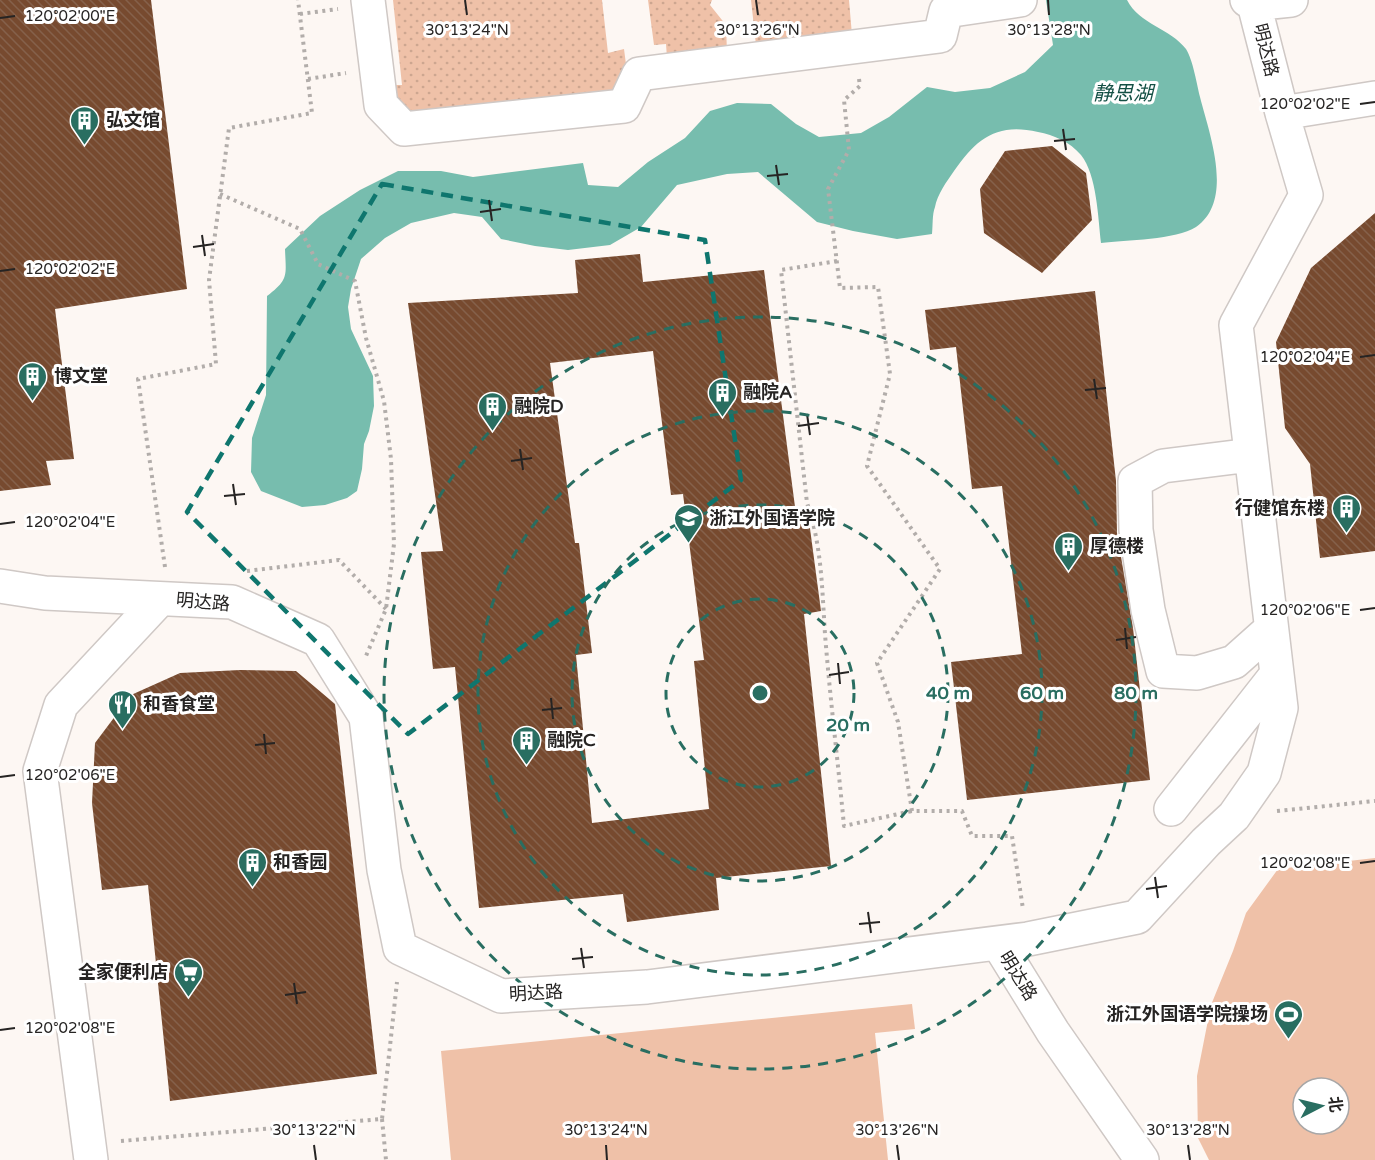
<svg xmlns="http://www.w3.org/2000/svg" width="1375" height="1160" viewBox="0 0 1375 1160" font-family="'Varela Round','Noto Sans SC',sans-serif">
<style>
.grass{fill:url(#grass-dots)}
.garden{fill:#efc1a8;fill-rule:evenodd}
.water{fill:#77bdae}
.building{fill:url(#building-back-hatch);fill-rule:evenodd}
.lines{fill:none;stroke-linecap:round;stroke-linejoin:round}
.minor-casing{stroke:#cfc8c5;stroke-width:36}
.path{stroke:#b2adaa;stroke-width:4;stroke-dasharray:3 4.5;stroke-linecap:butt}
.minor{stroke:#fff;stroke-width:33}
.marked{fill:none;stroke:#0f766e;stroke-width:4.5;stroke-dasharray:12 8;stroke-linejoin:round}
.ticks{fill:none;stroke:#262423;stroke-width:2}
.ring{fill:none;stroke:#296e61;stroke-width:3;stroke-dasharray:10 8}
.labels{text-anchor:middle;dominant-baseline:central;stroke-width:6;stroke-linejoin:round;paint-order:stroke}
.street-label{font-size:18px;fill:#262423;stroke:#fff}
.poi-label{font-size:18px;font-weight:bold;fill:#262423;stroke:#fff;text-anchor:start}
.water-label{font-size:20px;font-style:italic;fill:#145045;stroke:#fff}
.ticks-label{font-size:15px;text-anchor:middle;fill:#262423;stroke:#fff;stroke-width:6;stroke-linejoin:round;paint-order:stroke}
.centre{fill:#296e61;stroke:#fff;stroke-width:3}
.ring-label{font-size:18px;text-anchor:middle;font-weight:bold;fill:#296e61;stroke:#fff;stroke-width:6;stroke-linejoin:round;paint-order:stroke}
</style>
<defs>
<pattern id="grass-dots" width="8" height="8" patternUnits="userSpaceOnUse" patternTransform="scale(1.5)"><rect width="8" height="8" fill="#efc1a8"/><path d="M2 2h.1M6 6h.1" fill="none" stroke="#cda690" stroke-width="1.8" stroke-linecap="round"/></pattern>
<pattern id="building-back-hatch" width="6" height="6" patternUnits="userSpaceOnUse" patternTransform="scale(1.5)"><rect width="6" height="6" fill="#774a2f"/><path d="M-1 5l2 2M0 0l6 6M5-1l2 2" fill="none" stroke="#85614b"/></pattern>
</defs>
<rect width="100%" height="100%" fill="#fdf7f3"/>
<path class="grass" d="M393 0H602L608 53 624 49 627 72 619 93 401 113 390 85H402Z
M648 0H712L710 5 726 25 727 53 667 58 666 44 654 45Z
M751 0H849L852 35 756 45Z"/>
<path class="garden" d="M1375 858V1160H1209L1198 1138 1197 1076 1211 1005 1233 951 1246 913 1278 869ZM1303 1088H1339V1124H1303Z
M912 1004 915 1029 875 1033 888 1160H451L441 1051Z"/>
<path class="water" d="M1046 0H1127C1139 24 1171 29 1186 49 1193 60 1197 85 1200 97 1209 133 1235 200 1196 227 1176 240 1126 240 1101 243 1098 218 1097 175 1081 155 1070 142 1054 135 1038 132 997 122 976 139 954 171 947 181 937 195 935 207 932 215 933 225 932 234L897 239 853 231 817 222 758 172 727 174 677 185 641 227 610 245 568 250 535 246 501 239 482 217 454 213 411 223 385 238 361 259 351 289 348 307 351 329 373 376 374 406 369 431 364 444 362 469 357 491 347 498 325 505 302 507 261 491 251 472 252 438 266 395 267 296C289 279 286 276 285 249L320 216 360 190 398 171H441L473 177 583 163 588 185 618 187 648 162 685 138 710 111 737 103 771 104 796 124 819 137 861 133 889 117 927 87 955 92 990 88 1025 72 1053 45Z"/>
<path class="building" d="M0 0H151L187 289 55 309 74 459 46 461 51 485 0 491Z
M1052 146 1086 173 1092 220 1042 273 984 233 980 189 1005 151Z
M1375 213V551L1320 558 1310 464 1285 428 1276 342 1311 268Z
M640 254 643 282 764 270 797 522 809 521 821 611 804 614 831 866 716 878 719 910 627 922 623 894 479 908 455 667 433 669 421 552 443 551 408 303 578 293 575 260ZM653 351 671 495 683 494 704 660 694 661 709 809 592 823 576 655 592 653 579 543H575L550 363Z
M1095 291 1116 481 1117 533 1133 628 1150 780 967 800 951 662 1022 654 1002 486 972 489 956 347 930 350 925 310Z
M240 670 296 671 335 704 377 1074 170 1101 148 885 102 890 92 803 95 743 131 695 180 673Z"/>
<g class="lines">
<defs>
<path id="minor" d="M368 0 381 105 404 129 624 106 639 74 940 36 946 11 1020 0
M1247 0 1254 4 1291 0
M1282 113 1375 98
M1251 455 1163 466 1135 481 1136 530 1148 610 1163 671 1197 673 1234 662 1271 629
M0 586 45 593 232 602 318 640 366 717 384 870 400 948 501 996 647 987 1028 939 1137 917 1206 842 1234 816 1264 773 1281 708 1236 325 1306 195 1282 113 1253 0
M1171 809 1277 674
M998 943 1053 1032 1142 1160
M91 1160 40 771 61 705 160 599"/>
</defs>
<use href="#minor" class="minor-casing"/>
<path class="path" d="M300 14 338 9
M308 79 346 73
M859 79 860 86 844 100 849 150 828 189 840 288 878 287 890 374 867 466 940 569 877 663 898 722 912 811H962L972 836H1012L1023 909
M220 194 300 229 318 264 355 281 366 338 384 401 391 459 394 544 386 609 366 656
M837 261 781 270 807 503C822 546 822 590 825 634 830 698 838 762 844 826L912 811
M165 567 138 379 216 364 209 280 229 128 312 113 298 0
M247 571 339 560 386 609
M1277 811 1375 801
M382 1119 386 1160
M121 1141 382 1119 397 982"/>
<use href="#minor" class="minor"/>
</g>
<path class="marked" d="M382 184 705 240 741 480 408 734 187 512Z"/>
<path class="ticks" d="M465 0 467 15M756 0 758 15M1048 0 1049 15M0 18 15 16M1360 104 1375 102M1063 129 1066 150M1054 141 1075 139M776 165 779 185M767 176 788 174M489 200 492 221M480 212 501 209M202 235 205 256M193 247 214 244M0 271 15 269M1360 357 1375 355M1094 379 1097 399M1085 390 1106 388M807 414 810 435M798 426 819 423M520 449 523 470M511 461 532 458M233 484 236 505M224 496 245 494M0 524 15 522M1360 610 1375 608M1125 628 1127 649M1116 640 1136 637M838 663 840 684M829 675 849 672M551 698 553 719M542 710 562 708M264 734 266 754M255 745 275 743M0 777 15 775M1360 863 1375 861M1155 877 1158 898M1146 889 1167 886M868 912 871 933M859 924 880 922M581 948 584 968M572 959 593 957M294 983 297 1004M285 995 306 992M0 1030 15 1028M314 1145 316 1160M606 1145 607 1160M897 1145 899 1160M1188 1145 1190 1160"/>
<g class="ring">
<circle cx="760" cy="693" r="94"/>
<circle cx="760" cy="693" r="188"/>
<circle cx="760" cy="693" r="282"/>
<circle cx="760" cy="693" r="376"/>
</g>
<defs>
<symbol id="building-pin" viewBox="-11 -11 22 30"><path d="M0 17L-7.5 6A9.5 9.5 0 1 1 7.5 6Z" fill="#296e61" stroke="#fff"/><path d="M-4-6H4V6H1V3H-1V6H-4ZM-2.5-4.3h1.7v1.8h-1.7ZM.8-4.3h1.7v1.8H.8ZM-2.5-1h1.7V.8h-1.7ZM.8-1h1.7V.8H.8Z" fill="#fff"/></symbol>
<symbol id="school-pin" viewBox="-11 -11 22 30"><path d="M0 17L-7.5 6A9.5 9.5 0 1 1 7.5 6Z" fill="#296e61" stroke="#fff"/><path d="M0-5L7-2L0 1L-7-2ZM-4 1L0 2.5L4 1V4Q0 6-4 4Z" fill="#fff"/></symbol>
<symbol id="restaurant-pin" viewBox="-11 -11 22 30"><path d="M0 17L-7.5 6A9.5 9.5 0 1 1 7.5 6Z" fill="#296e61" stroke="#fff"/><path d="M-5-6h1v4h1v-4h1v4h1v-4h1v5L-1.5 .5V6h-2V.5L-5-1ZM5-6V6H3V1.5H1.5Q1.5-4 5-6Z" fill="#fff"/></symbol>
<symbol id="supermarket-pin" viewBox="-11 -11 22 30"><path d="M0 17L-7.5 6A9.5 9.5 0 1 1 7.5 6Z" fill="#296e61" stroke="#fff"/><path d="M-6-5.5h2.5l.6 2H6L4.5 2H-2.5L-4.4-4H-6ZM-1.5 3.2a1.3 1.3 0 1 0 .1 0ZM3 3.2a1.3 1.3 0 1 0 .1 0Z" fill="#fff"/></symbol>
<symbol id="stadium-pin" viewBox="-11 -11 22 30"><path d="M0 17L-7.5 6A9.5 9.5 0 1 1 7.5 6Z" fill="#296e61" stroke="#fff"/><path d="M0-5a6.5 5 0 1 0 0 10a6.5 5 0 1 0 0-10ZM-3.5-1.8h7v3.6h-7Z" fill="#fff"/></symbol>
</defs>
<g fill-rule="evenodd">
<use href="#building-pin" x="68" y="104" width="33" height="45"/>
<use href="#building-pin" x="16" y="360" width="33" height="45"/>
<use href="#building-pin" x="706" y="376" width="33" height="45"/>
<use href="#building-pin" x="476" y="390" width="33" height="45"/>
<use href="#building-pin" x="1330" y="492" width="33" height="45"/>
<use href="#school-pin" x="672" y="502" width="33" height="45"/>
<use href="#building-pin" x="1052" y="530" width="33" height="45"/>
<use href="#restaurant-pin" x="106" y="688" width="33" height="45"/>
<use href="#building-pin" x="510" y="724" width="33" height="45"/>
<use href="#building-pin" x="236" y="846" width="33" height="45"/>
<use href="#supermarket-pin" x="172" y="956" width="33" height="45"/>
<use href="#stadium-pin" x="1272" y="998" width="33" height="45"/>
</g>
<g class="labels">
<g class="street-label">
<text transform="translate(1266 50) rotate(76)">明达路</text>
<text transform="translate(203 602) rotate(5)">明达路</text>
<text transform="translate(1018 976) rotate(58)">明达路</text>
<text transform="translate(536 993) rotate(-3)">明达路</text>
</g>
<g class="poi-label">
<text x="106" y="120">弘文馆</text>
<text x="54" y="376">博文堂</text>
<text x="743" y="392">融院A</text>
<text x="514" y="406">融院D</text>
<text x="1325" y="508" text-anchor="end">行健馆东楼</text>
<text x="709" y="518">浙江外国语学院</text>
<text x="1090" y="546">厚德楼</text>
<text x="143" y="704">和香食堂</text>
<text x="547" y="740">融院C</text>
<text x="273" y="862">和香园</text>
<text x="168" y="972" text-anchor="end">全家便利店</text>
<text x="1268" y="1014" text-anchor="end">浙江外国语学院操场</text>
</g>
<g class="water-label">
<text x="1123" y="94">静思湖</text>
</g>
</g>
<g class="ticks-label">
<text x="70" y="21">120°02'00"E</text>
<text x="467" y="35">30°13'24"N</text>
<text x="758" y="35">30°13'26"N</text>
<text x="1049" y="35">30°13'28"N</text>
<text x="1305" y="109">120°02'02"E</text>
<text x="70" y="274">120°02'02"E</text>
<text x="1305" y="362">120°02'04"E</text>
<text x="70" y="527">120°02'04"E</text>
<text x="1305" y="615">120°02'06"E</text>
<text x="70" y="780">120°02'06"E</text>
<text x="1305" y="868">120°02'08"E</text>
<text x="70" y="1033">120°02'08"E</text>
<text x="314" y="1135">30°13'22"N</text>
<text x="606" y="1135">30°13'24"N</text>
<text x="897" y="1135">30°13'26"N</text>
<text x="1188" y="1135">30°13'28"N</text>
</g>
<circle cx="760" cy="693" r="9" class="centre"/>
<g class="ring-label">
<text x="948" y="699">40 m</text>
<text x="1042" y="699">60 m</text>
<text x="1136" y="699">80 m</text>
<text x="848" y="731">20 m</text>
</g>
<g transform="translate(1321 1106) rotate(83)"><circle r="28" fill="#ffffff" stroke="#a8a7a7" stroke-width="1.5"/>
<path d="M0-4.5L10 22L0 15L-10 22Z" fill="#296e61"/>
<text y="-9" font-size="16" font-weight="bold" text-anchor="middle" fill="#262423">北</text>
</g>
</svg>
